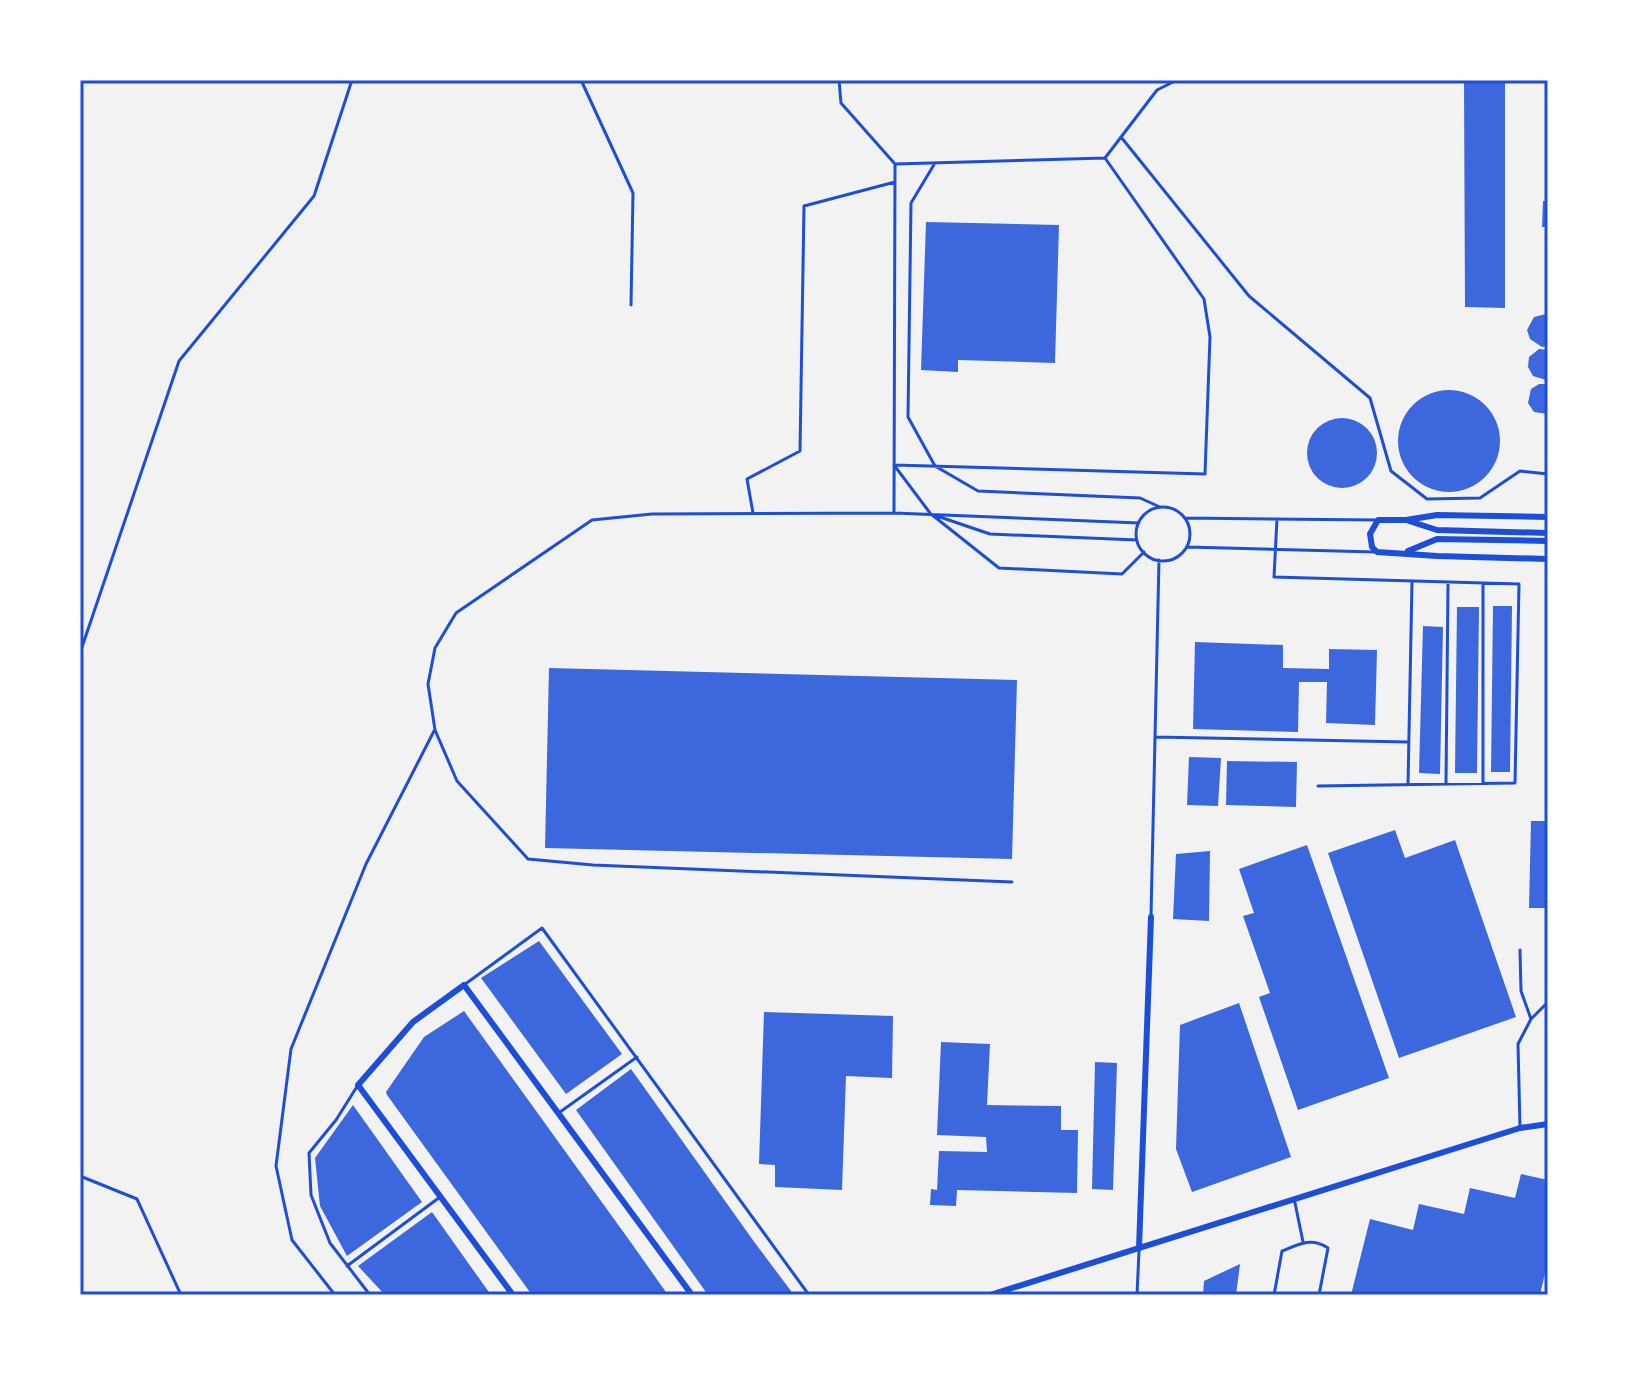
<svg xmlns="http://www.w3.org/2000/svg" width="1628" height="1375" viewBox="0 0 1628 1375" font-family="Mulish,sans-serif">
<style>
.building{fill:#3d67dc}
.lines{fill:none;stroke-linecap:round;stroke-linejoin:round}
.path{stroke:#1d4ed8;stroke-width:3}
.service{stroke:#1d4ed8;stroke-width:3}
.minor{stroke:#1d4ed8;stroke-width:6}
.neatline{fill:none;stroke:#1d4ed8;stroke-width:3}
</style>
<rect width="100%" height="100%" fill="#f2f2f2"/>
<path class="building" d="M1464 80H1505V308L1465 307Z
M1543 201H1548V227H1542Z
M926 222 1059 225 1055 363 958 360V372L921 370Z
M1546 314 1548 315V346L1542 347 1530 339 1527 330 1534 317Z
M1539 349 1548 350V379L1546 380 1533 376 1528 367 1529 357Z
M1539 384H1548V414L1534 412 1528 403 1531 389Z
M1398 441a51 51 0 1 1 102 0a51 51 0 1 1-102 0Z
M1307 453a35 35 0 1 1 70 0a35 35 0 1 1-70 0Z
M1493 606H1512L1510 772H1491Z
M1457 607H1479L1477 773H1455Z
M1423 626 1443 627 1440 774 1419 773Z
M1195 642 1283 645V668L1329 669V649L1377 650 1375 725 1326 723 1327 682H1299L1298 732 1193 729Z
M549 668 1017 680 1012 859 545 848Z
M1189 757 1221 758 1218 806 1187 805Z
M1227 761 1297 762 1296 807 1226 805Z
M1531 821H1548V908H1529Z
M1395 830 1405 858 1455 840 1516 1017 1399 1058 1328 853Z
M1307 845 1389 1078 1298 1110 1259 997 1270 993 1243 916 1254 913 1239 869Z
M1210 851 1209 921 1173 919 1176 854Z
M539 941 622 1054 566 1094 481 978Z
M1239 1003 1291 1157 1192 1192 1176 1149 1180 1025Z
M464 1011 632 1244 668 1295H532L387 1095 386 1092 424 1037Z
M764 1012 893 1016 892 1078 846 1076 842 1190 775 1187V1165L759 1164Z
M941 1042 990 1044 987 1105 1061 1106V1130H1078L1077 1193 957 1190 956 1206 930 1205 931 1189 937 1190 939 1151 987 1152 986 1137 937 1135Z
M1095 1062 1117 1063 1113 1190 1092 1189Z
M631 1069 755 1243 794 1295H708L576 1110Z
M353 1105 422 1202 347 1256 320 1206 315 1158Z
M1521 1174 1548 1180V1260L1540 1295H1351L1370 1219 1413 1230 1419 1204 1464 1214 1470 1188 1515 1198Z
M432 1212 481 1281 491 1295H385L358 1266Z
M1240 1264 1236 1295H1203L1204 1281Z"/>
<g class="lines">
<path class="path" d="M80 653 179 361 314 196 352 80
M80 1176 137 1199 181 1295"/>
<path class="service" d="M581 80 633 193 631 305
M839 80 841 103 895 164 894 513
M1121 137 1249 296 1370 398 1391 471 1427 499 1480 498 1520 471 1548 474
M935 163 911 203 908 417 935 466 978 491 1140 498 1160 507
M895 164 1105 158 1157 90 1177 80
M894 465 1205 474 1210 337 1204 299 1105 158
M894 465 930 513
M1136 534a27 27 0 1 1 54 0a27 27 0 1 1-54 0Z
M753 513 747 479 800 451 804 206 895 182
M931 514 999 568 1122 574 1144 552
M937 516 990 534 1137 540
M1185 518 1378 520
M1277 519 1274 577 1519 584 1515 783 1318 786
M1187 547 1375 552
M1155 737 1408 742
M1483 783V583
M1446 784 1448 584
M1408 785 1412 582
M1012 882 593 865 528 859 457 781 435 730 428 684 435 648 456 613 592 520 652 514 894 513 1139 523
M1151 916 1159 560
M1520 950 1521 991 1531 1019
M464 985 542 928 809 1295
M358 1085 336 1120 309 1153 311 1195 330 1243 370 1295
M560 1112 637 1057
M1520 1128 1518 1044 1531 1019 1548 1002
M1294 1198 1303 1242
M347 1266 440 1197
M335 1295 292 1240 276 1166 291 1049 366 864 434 731
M1137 1295 1139 1251
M1274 1295 1282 1251C1299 1244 1311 1237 1328 1248L1319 1295"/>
<path class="minor" d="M1548 517 1437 515 1406 520H1378L1370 534 1372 547 1377 552 1437 556 1548 559
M1409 521 1437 530 1548 533
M1408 551 1437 539 1548 541
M1139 1248 1151 917
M513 1295 358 1085 413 1022 464 985 692 1295
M990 1295 1520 1128 1548 1124"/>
</g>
<rect width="1628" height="1375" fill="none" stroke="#ffffff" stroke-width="164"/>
<rect x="82" y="82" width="1464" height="1211" class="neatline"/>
</svg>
